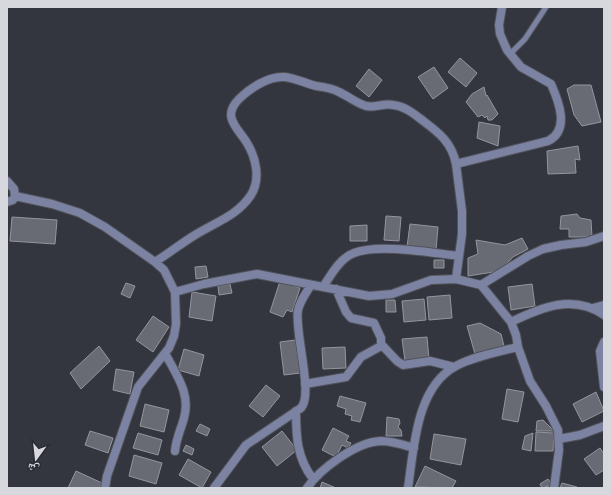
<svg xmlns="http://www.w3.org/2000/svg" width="611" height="495" viewBox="0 0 611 495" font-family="'PT Sans Narrow','Noto Naskh Arabic',sans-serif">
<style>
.building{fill:#686a74;stroke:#93959f}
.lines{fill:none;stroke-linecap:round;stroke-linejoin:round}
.lane-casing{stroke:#51535b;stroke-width:7}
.street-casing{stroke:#51535b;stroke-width:10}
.lane{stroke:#7c83a2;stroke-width:5}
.street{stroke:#7c83a2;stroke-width:8}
</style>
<rect width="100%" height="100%" fill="#34363f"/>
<path class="building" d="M460 58 477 73 466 87 448 72Z
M434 67 448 88 433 99 418 77Z
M369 69 382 80 369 97 356 86Z
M574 85H591L601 122 582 126 574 115 567 89Z
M484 87 486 96 487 95 498 114 492 120H488L487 116 485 118 482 115 478 117 466 102 472 94Z
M479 122 500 126 498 146 477 138Z
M578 146 580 160 575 159 576 173 548 174 547 151Z
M577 214 580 218 591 220 592 237H569V229H560L561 216Z
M386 216 401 217 399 241 384 240Z
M12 217 57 220 55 244 10 241Z
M410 224 438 227 436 250 407 247Z
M367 225V241H350V226Z
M522 238 528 249 513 257 500 271 468 276V258L478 254 476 240 505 245Z
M434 260H444V268H434Z
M206 266 208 277 196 279 195 267Z
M280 281 300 288 292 312 287 310 283 317 270 312Z
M126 283 135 286 130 298 121 294Z
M230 284 232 293 219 295 218 286Z
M532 284 535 306 511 310 508 287Z
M192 292 216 296 212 321 189 317Z
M450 295 452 318 429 320 427 297Z
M424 299 426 320 404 322 402 301Z
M386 300H395L396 312H386Z
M153 316 169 327 153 352 136 340Z
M480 323 501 334 504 346 475 354 467 326Z
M427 337 429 359 405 361 402 339Z
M295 340 300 373 284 375 280 342Z
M99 346 110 361 81 389 70 373Z
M345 347 346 368 323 369 322 348Z
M184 349 204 355 199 376 178 370Z
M116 369 134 372 130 394 113 390Z
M266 385 280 396 263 417 249 406Z
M507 389 524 392 518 422 502 419Z
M596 392 604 411 582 422 573 404Z
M340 396 366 403 360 422 351 420 352 416 345 414 346 409 337 406Z
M145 404 169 410 164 432 140 426Z
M387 417 399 419 400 423 398 427 401 430 402 436H386Z
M543 420 554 431H536L537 421Z
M200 424 210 429 207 436 196 431Z
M333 428 349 436 346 441 351 443 348 448 342 445 336 457 322 450Z
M90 431 113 438 108 453 85 445Z
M282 431 297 450 277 466 262 447Z
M536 432 554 433 553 451H535Z
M138 433 162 440 158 455 133 448Z
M533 433 531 451 522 449 525 436Z
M434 434 466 439 461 465 430 459Z
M186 445 194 449 192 455 183 451Z
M600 448 604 454V470L596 475 584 459Z
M134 455 162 463 156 484 129 476Z
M188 459 211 472 202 488 179 475Z
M425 466 456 481 452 488 415 487Z
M76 471 102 483 99 488H68Z
M548 479 552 485 542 488 540 484Z
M322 482 336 488H320Z
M562 483 577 487 576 488H560Z"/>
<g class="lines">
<defs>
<path id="lane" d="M510 54 525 39 546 7"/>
<path id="street" d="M7 181 14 189 15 196
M15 196 52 204 80 213 105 227 155 262 164 270 175 292 176 324 174 336 169 348 138 387 107 476 105 488
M7 202 13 200 15 196
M155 262C169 253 182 243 195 235 216 222 237 216 251 195 261 179 256 158 247 143 238 128 221 117 239 99 249 89 268 76 284 77 295 78 305 83 316 86 324 87 332 88 339 92 348 96 356 103 366 106 375 108 384 103 393 105 404 106 413 113 422 120 438 132 452 142 456 164
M456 279 462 234V211L456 164 548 141C570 130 559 102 551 84L521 67 507 50 500 34 499 25 502 7
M481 285 528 256 543 249 561 245 586 242 604 236
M323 287C331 275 340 258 354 253 379 243 432 253 459 256
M175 292 204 284 257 274 369 296 392 294 431 280 456 279 481 285 511 322 516 335 518 347 530 381 546 406 558 430 559 450 554 488
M593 308 604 305
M511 322C542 307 573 294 604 315
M381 344 397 361 403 365 430 361 454 367
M165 353C176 375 191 393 184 418 181 429 176 439 175 451
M305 384 346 377 361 357 381 346V338L374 323 351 318 346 312 336 289
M604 387 600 351 604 342
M296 411C296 437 297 458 313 479
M559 439 580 435 604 426
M214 488 246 445 301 408C314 394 294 332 298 310 300 301 306 293 311 285
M307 488C320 469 356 442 381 441 392 441 404 445 414 448
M408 488C414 448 416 387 456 366 475 356 498 352 518 347"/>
</defs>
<use href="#lane" class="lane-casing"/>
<use href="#street" class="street-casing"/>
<use href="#lane" class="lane"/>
<use href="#street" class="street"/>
</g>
<rect width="611" height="495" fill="none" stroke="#d6d8dd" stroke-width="16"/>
<g transform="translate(36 459) rotate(195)" stroke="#2a2c34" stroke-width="3" paint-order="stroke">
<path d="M0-3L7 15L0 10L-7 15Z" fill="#d6d8dd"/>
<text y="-6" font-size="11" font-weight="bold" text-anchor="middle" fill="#d6d8dd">ش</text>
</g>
</svg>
